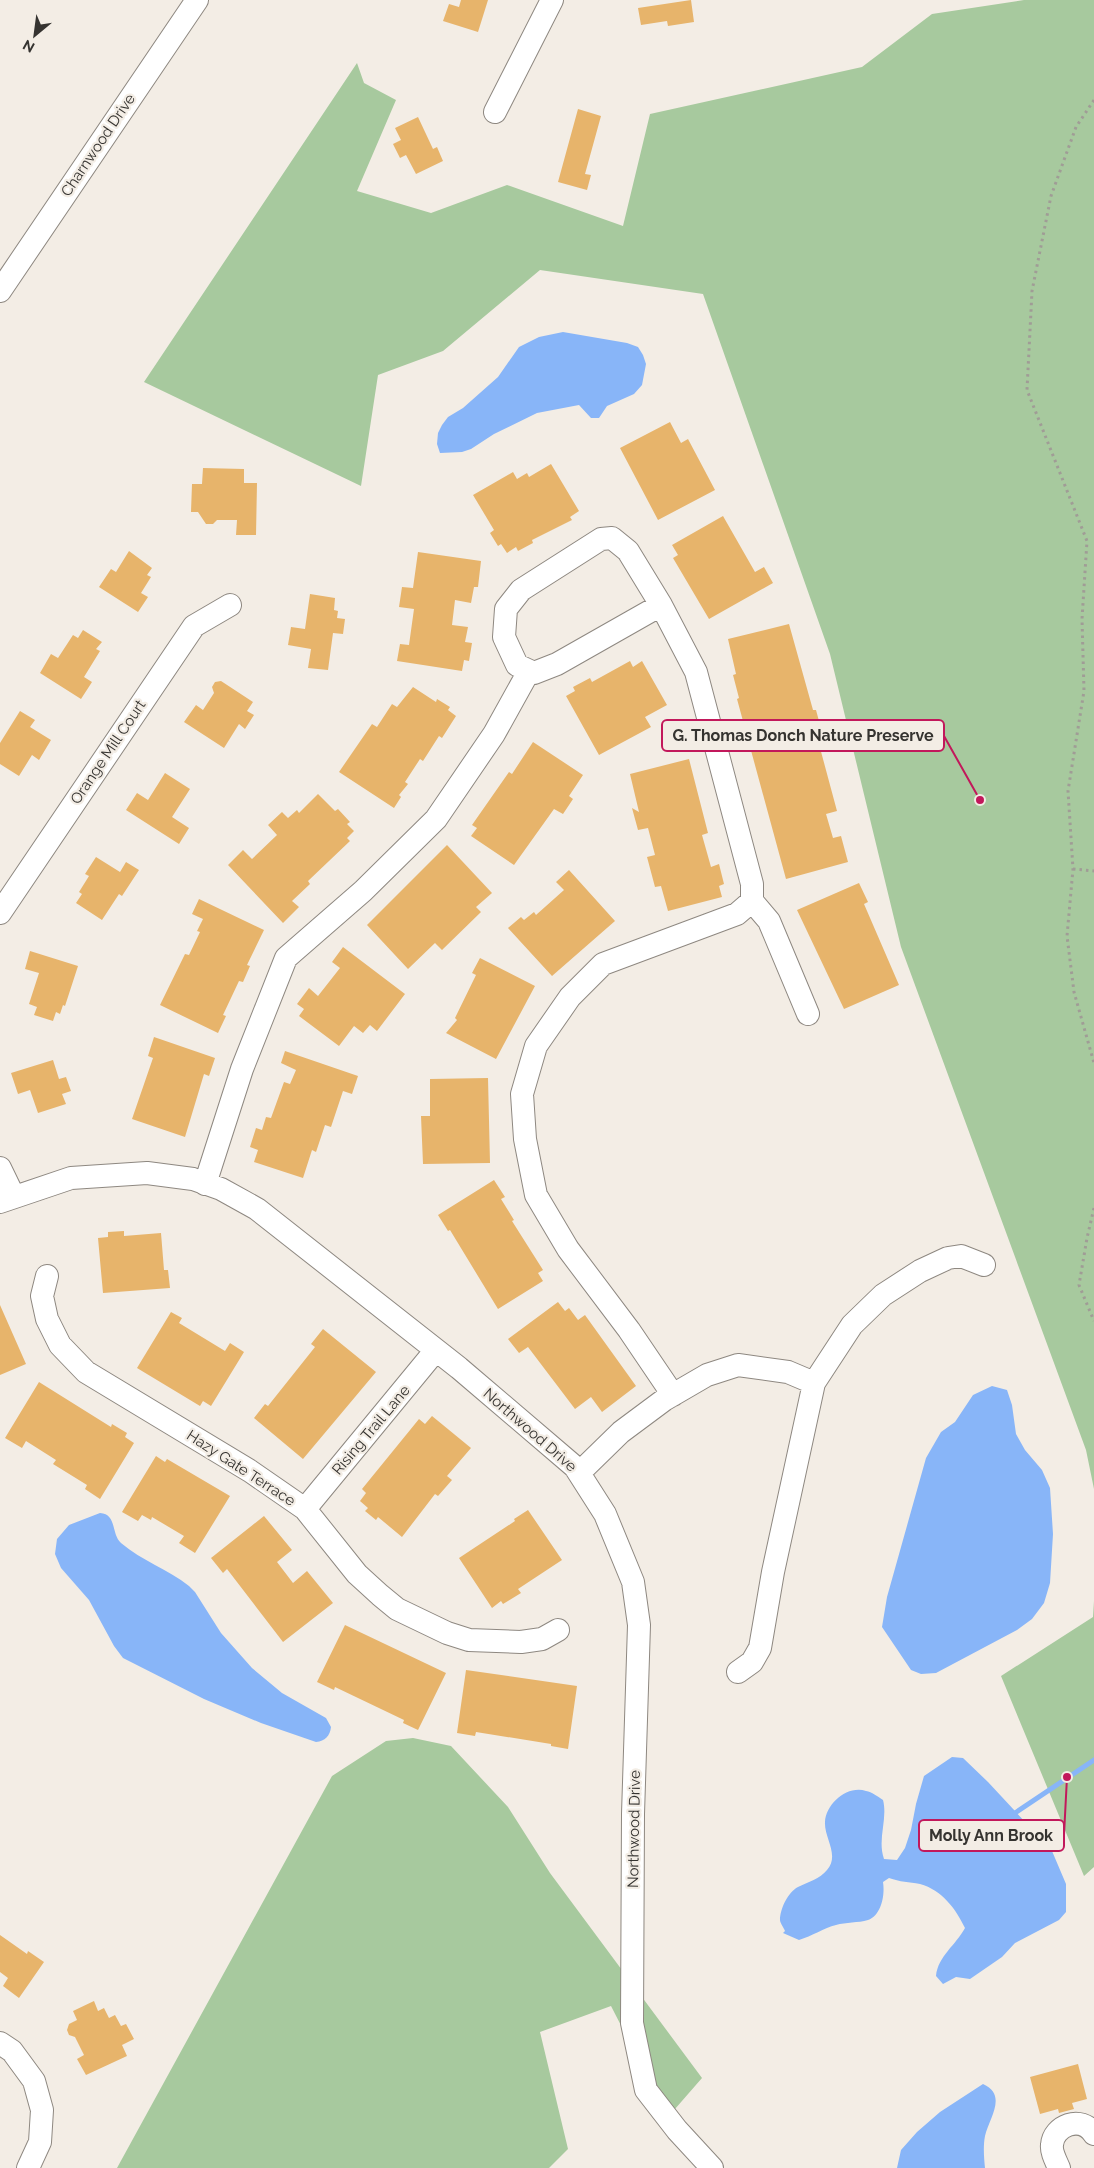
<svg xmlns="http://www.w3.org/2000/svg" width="1094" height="2168" viewBox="0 0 1094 2168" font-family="Raleway,sans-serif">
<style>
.green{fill:#a7c99e}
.water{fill:#88b5f8}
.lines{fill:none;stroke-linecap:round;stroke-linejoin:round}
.stream{stroke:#88b5f8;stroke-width:5}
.building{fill:#e7b46b}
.minor-casing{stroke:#8e8881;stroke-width:24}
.path{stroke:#a09c96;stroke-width:3;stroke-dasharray:2.5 4;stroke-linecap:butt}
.minor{stroke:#fff;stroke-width:22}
.labels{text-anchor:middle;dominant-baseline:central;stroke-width:4.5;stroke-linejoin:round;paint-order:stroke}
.street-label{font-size:15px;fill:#353330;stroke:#f3ede5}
.leader{fill:none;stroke:#c2185b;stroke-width:2}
.callout-dot{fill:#c2185b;stroke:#f3ede5;stroke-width:2}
.callout{fill:#f3ede5;stroke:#c2185b;stroke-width:2}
.callout-label{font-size:16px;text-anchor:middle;font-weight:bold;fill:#353330}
</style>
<rect width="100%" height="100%" fill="#f3ede5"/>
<path class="green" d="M1024 0H1094V1489L1086 1450 901 947 830 654 703 294 540 270 443 351 378 375 361 486 144 382 357 63 364 83 396 100 357 191 431 213 507 185 623 226 650 114 862 67 932 14Z
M1094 1601V1867L1084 1876 1001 1676 1093 1617Z
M413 1738 451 1746 508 1807 550 1873 702 2078 668 2117 611 2006 540 2032 568 2149 549 2168H117L332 1776 386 1741Z"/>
<path class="water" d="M563 332 627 343 638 347 643 355 646 364 642 385 634 394 607 406 599 418H591L579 405 537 413 494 434 471 449 462 452 440 453 437 444 438 433 442 425 448 417 463 408 498 377 519 347 539 337Z
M992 1386 1007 1390 1012 1405 1016 1434 1025 1450 1042 1470 1050 1488 1053 1534 1050 1583 1044 1603 1032 1619 1017 1630 936 1673 921 1674 911 1670 882 1627 887 1597 926 1458 941 1432 955 1422 973 1395Z
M100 1513C117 1514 111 1534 121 1543 142 1561 168 1569 189 1586L195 1592 221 1633 252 1668 282 1693 326 1718 331 1727C330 1736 325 1741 316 1742L261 1723 204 1699 123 1658 114 1646 89 1600 61 1568 55 1554 57 1539 69 1525Z
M952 1757 963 1758 988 1782 1052 1851 1066 1884V1912L1059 1920 1015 1943 1002 1957 970 1979 956 1977 943 1984 936 1976C938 1956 956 1945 965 1928 956 1909 942 1890 920 1884 909 1882 900 1882 889 1878L883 1882C885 1894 882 1915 868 1920 858 1923 846 1922 836 1925 824 1928 812 1936 799 1940L783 1933 785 1931C784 1928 780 1923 780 1920 780 1909 788 1892 798 1887 808 1882 820 1879 827 1870 840 1855 824 1838 825 1822 826 1804 847 1785 866 1791 872 1792 877 1796 883 1800 888 1819 877 1839 884 1859L897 1860 905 1848 911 1830 916 1804 924 1776Z
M983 2084C1008 2095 989 2118 985 2136 983 2146 984 2158 985 2168H897L901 2150 917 2132 940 2112Z"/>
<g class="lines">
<path class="stream" d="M1015 1813 1094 1760"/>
</g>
<path class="building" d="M461 0H488L478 32 443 21 449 4 459 7Z
M691 0 694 22 668 26 667 21 641 25 638 8Z
M578 109 601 116 585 174 591 175 587 190 558 182Z
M418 117 433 149 437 147 443 161 416 174 406 155 400 158 393 144 401 140 395 128Z
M670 422 681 443 688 439 715 490 658 520 620 448Z
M551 464 579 511 570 517 572 520 532 540 533 543 518 551 516 547 507 553 501 544 498 546 490 533 494 530 473 495 513 472 517 479 527 473 529 477Z
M203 468 244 469V483H257L256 535H236L237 520H217L213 524H206L198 512H191L192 484H202Z
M723 516 755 572 764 567 773 583 709 619 673 558 678 555 672 545Z
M129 551 152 568 147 575 151 577 141 593 148 597 138 612 99 587 111 569 116 572Z
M418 552 481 561 478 587H474L471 603 455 600 452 625 468 627 465 642 472 643 469 661 464 660 462 671 397 661 400 644 409 645 414 609 399 607 402 587 413 588Z
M310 594 335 598 334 610 338 611 337 618 345 619 343 634 333 633 328 670 308 668 311 649 288 645 291 627 305 629Z
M789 624 813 710H816L822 732 816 733 837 811 826 814 833 838 841 836 848 862 786 879 737 699 739 698 733 675 736 674 728 639Z
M83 630 102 642 96 649 100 651 84 677 92 682 81 699 40 673 51 654 58 658 73 635 78 638Z
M630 661 633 667 642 661 667 705 645 717 651 727 599 755 566 696 575 691 573 687 590 678 592 682Z
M221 681 253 702 247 711 254 715 245 729 239 724 224 748 184 722 196 705 203 710 214 693 212 687 215 682Z
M413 687 436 702 437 699 450 707 448 710 456 716 442 738 439 736 423 761 420 759 405 782 408 784 399 795 401 797 394 808 339 772 372 724 377 727 392 704 397 707Z
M20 711 35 720 30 727 51 740 39 760 32 755 19 776 0 764V743Z
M533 742 583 775 569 796 573 799 563 814 554 809 514 865 471 836 477 828 472 825 509 772 512 774Z
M689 759 708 833 702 835 711 867 719 864 724 884 719 886 722 897 668 911 661 886 655 887 647 857 655 855 648 828 638 830 632 808 639 812 630 774Z
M165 773 190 789 172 817 189 828 179 844 126 810 137 793 148 800Z
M318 794 335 811 338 809 350 822 347 824 354 831 347 838 350 841 308 881 310 884 292 901 299 907 283 923 228 865 243 850 252 859 277 835 268 825 282 812 288 818 297 810 299 813Z
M447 845 492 893 476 907 481 912 442 950 435 943 408 969 367 925Z
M96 857 120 872 126 862 139 870 122 896 119 894 102 920 76 903 82 894 79 892 89 876 85 874Z
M569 870 615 921 552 976 508 928 521 917 524 920 534 912 536 915 564 890 556 882Z
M859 883 868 902 864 904 899 985 844 1009 797 910Z
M199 899 264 930 247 965 250 966 243 982 239 981 223 1015 226 1016 218 1033 160 1005 185 954 189 955 200 932 197 931 203 919 192 914Z
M343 947 405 994 377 1031 370 1025 363 1033 354 1026 339 1046 299 1016 304 1009 297 1004 309 988 318 996 340 968 332 962Z
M30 951 78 966 65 1006 63 1005 60 1014 56 1012 53 1021 34 1015 37 1007 29 1004 39 973 25 969Z
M480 958 535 986 496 1059 446 1033 457 1020 455 1018 476 975 472 973Z
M154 1037 215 1058 209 1076 204 1074 185 1137 132 1119 153 1058 148 1056Z
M285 1051 358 1076 352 1094 343 1091 331 1127 325 1125 316 1152 312 1150 303 1178 254 1162 258 1150 250 1147 256 1128 262 1130 266 1117 271 1118 284 1082 290 1084 296 1070 281 1063Z
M53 1060 59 1079 66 1077 71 1091 62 1094 66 1104 38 1113 30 1090 18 1094 11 1073Z
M488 1078 490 1163 423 1164 421 1116H430V1079Z
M494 1180 505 1197 501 1199 514 1220 512 1221 543 1270 538 1273 543 1281 498 1309 450 1230 448 1231 438 1215Z
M124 1231V1236L161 1233 164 1270H168L170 1288 103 1293 98 1238 108 1237V1232Z
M558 1302 565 1311 569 1308 578 1320 585 1315 636 1386 602 1412 591 1397 575 1409 528 1347 519 1353 508 1339Z
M0 1305 26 1364 0 1375Z
M171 1312 182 1318 179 1323 225 1351 230 1343 244 1352 211 1406 203 1401 200 1406 137 1368Z
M323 1329 376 1372 303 1459 254 1418 265 1404 268 1406 315 1347 311 1344Z
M39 1382 111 1427 112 1424 127 1433 125 1437 134 1443 100 1499 85 1489 87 1485 53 1464 56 1460 26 1441 22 1448 5 1438Z
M432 1416 471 1448 447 1476 452 1480 438 1496 435 1494 402 1537 378 1517 376 1520 365 1511 368 1508 360 1501 366 1493 362 1489 419 1419 425 1424Z
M156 1456 165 1462 167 1459 230 1496 195 1553 179 1543 184 1536 152 1517 151 1520 142 1515 138 1521 122 1512Z
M528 1510 562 1560 518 1589 521 1593 503 1604 501 1601 492 1608 459 1558 515 1521 514 1519Z
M264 1516 292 1550 277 1562 293 1583 307 1571 333 1603 283 1642 227 1569 223 1573 211 1558Z
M345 1625 446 1673 418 1730 403 1723 404 1720 335 1687 334 1690 317 1682Z
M466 1670 577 1686 568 1749 551 1746V1744L476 1732 475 1736 457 1733Z
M0 1935 27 1954 28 1951 44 1962 19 1998 3 1986 8 1978 0 1972Z
M94 2001 98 2011 104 2008 109 2018 115 2015 121 2026 126 2024 134 2039 122 2045 127 2056 86 2075 77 2059 84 2055 75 2037 69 2035 67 2030 69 2024 77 2020 73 2011Z
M1078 2064 1087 2099 1072 2103 1074 2109 1059 2113 1058 2109 1040 2114 1030 2077Z"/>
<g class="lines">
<defs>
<path id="minor" d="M495 112 552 0
M0 291 197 0
M661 605 557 664 534 673 517 665 504 637 506 609 521 590 601 539 612 538 628 551 661 605 696 672 752 884V901L737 914 603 964 570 997 536 1046 522 1094 525 1139 536 1195 568 1249 629 1330 673 1395
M752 901 769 921 808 1014
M0 913 194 626 230 605
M0 1168 14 1197
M205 1184 242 1069 286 958 363 891 436 819 494 734 529 671
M0 1202 71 1178 147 1173 193 1179 221 1189 257 1209 459 1368 575 1467 605 1514 633 1582 639 1625 633 1814 632 2023 646 2090 677 2130 712 2168
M47 1276 42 1296 47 1319 60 1345 86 1372 250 1471 305 1509 357 1574 380 1595 397 1609 447 1633 469 1640 521 1642 542 1639 558 1630
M579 1473 621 1432 664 1400 707 1375 738 1365 788 1372 814 1383
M305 1509 436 1350
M738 1672 752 1662 760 1648 773 1572 814 1383 852 1325 883 1295 920 1271 948 1258 961 1256 984 1265
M0 2043 12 2051 34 2081 42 2110 40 2142 28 2168
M1059 2168C1056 2161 1051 2152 1052 2145 1053 2126 1081 2114 1094 2134"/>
</defs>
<use href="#minor" class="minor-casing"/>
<path class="path" d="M1094 100 1076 127 1051 196 1032 291 1027 390 1087 541 1082 619 1084 691 1068 791 1073 869 1067 936 1074 992 1094 1063
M1073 869 1094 871
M1094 1208 1087 1238 1079 1285 1094 1321"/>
<use href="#minor" class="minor"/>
</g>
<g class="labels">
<g class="street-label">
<text transform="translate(98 145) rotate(-56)">Charnwood Drive</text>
<text transform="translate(108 752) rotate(-56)">Orange Mill Court</text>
<text transform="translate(371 1430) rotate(-50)">Rising Trail Lane</text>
<text transform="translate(530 1430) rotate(41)">Northwood Drive</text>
<text transform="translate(241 1468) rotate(33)">Hazy Gate Terrace</text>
<text transform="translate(634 1829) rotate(-89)">Northwood Drive</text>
</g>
</g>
<path class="leader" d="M980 800L944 736M1067 1777L1064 1835"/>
<g class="callout-dot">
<circle cx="980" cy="800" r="5"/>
<circle cx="1067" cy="1777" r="5"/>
</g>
<g class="callout">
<rect x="662" y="720" width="282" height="31" rx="5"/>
<rect x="919" y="1820" width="145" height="31" rx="5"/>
</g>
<g class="callout-label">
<text x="803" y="741">G. Thomas Donch Nature Preserve</text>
<text x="991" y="1841">Molly Ann Brook</text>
</g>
<g transform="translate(35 35) rotate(209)" stroke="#f3ede5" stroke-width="4" paint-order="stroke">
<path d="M0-4L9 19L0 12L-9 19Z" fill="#353330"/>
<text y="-8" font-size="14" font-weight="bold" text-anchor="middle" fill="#353330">N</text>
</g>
</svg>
